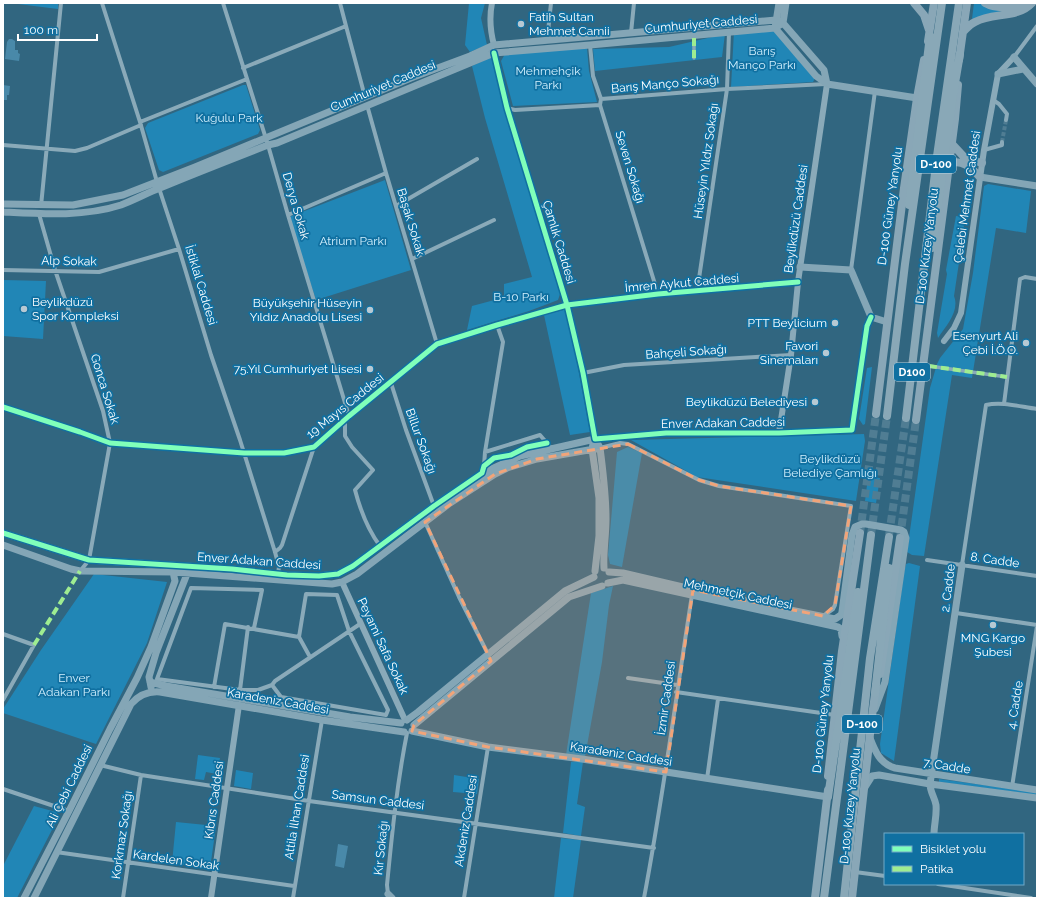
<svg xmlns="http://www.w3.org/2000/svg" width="1040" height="901" viewBox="0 0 1040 901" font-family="Raleway,sans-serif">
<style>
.green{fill:#2186b6}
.water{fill:#4989a9}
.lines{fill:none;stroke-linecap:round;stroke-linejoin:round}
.minor-tunnel{stroke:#507d93;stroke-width:4;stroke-dasharray:4 2;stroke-linecap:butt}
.primary-tunnel{stroke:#507d93;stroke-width:8;stroke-dasharray:8 4;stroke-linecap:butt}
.trunk-tunnel{stroke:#507d93;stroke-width:8;stroke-dasharray:8 4;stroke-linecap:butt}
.pedestrian{stroke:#8aaab9;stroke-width:3.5}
.minor{stroke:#8aaab9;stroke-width:4}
.tertiary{stroke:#8aaab9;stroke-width:6}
.secondary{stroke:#84a6b6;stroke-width:7}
.primary{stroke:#89a7b7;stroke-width:8}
.trunk{stroke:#89a8b7;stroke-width:8}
.quiet{stroke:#9fed91;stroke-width:4;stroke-dasharray:8 4;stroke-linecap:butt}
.cycleway-casing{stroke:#1070a1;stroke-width:8}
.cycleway{stroke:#80ffba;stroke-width:5}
.marked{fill:#f2a479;fill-opacity:0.2;stroke:#f2a479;stroke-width:3;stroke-dasharray:8 5;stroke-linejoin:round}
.poi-dot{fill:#b7c9d3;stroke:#1070a1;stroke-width:1.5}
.labels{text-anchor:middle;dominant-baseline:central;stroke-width:3.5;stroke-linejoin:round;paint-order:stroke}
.shield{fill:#1070a1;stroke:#b7d4e3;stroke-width:1}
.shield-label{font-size:11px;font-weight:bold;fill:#fff}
.poi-label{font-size:12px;fill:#fff;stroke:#1070a1;text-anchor:end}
.street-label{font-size:12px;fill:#fff;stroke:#1070a1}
.park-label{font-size:12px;fill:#d2f0fe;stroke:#1070a1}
</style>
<rect width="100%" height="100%" fill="#316680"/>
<path class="green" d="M10 3H58V9Z
M469 3H485L481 18 487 45 470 52 465 45Z
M974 3H981L988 8 1028 4 972 19Z
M774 29 815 78 813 82 731 87 734 31Z
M725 34 722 57 595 71 593 49 669 47Z
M587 48 589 71 597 102 513 106 501 61 505 54Z
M491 57 510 129 560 294 558 300 529 311 467 330 472 306 502 298 504 295V284L532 277 485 118 472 66Z
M243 85H246L260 130 258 134 163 172 159 170 145 128 148 123Z
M385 180 411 270 316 300 289 217Z
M988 184 1031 191 1026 233 996 228 972 378 952 375 924 556 912 555 907 552 930 388 937 364 940 358 963 329 973 273 984 186Z
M956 216 963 217 964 229 954 296C960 311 946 326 938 338L937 333 947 274 946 270Z
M3 280 46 281 43 339 3 336Z
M567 309 590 432 570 435 544 315Z
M872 367 865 424 863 425 859 419 867 368Z
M864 434 865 441 856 501 697 477 631 440Z
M628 447 642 453 622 567 610 564 608 555 617 452Z
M868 477 880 478 876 503 865 501Z
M909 563 920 566 894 761 881 753 880 744 904 572 906 564Z
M94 574 167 582 147 643 96 744 3 713V709L41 650Z
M613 586 609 605 602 662 585 757 566 755 591 593Z
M198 755 220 758 217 774 206 772 204 780 195 779Z
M571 762H583L577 804 585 807 581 836 563 833Z
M236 770 253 773 251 789 234 786Z
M454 775 479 779 477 794 453 792Z
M939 779 1037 792V795L939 782Z
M34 806 56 812 59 816 17 898H3V866Z
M176 822 216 826 210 869 172 863Z
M561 838 581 840 573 898H554Z"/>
<path class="water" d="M9 39H12L15 41V50H18V53L20 54 19 61 5 59 7 42Z
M3 85 10 86 9 95H7V100H4L3 110Z
M338 844 348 846 344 868 335 866Z"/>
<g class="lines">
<path class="minor-tunnel" d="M1002 142 1006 120"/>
<path class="primary-tunnel" d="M860 533 876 414
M900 538 916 420"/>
<path class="trunk-tunnel" d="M871 535 887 416
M889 535 906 418"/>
<path class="pedestrian" d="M694 58V36
M929 366 1007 377"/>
<path class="minor" d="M102 3 140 122 157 182 179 249 211 355 240 440 275 552 279 567 278 573
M223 3 268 145 288 215 349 416
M340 3 346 26
M548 32 551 3
M631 33 634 3
M590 45 593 76 601 99 600 105 658 294
M1014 57 1037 26
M243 68 346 26 365 97
M601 99 727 89 826 84
M993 100 999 104 1007 114 1006 120
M367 105 386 173 437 344
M507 108 515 110 600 105
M140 122 247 79
M3 145 75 151 87 148 141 125
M984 150 1002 145V142
M41 206 61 3
M396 206 477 159
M39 214 55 270 103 411 110 443 89 560 81 570
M288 215 386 173
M412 259 494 220
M3 270 99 272 179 249
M851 270 875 91
M697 292 727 89 729 32
M567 305 658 294 798 282
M583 373 624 365 791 355
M391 383 406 430 434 506
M1004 404 1020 279 1025 277 1037 279
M345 419V436L352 447 373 470 355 490C360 509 368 530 380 546
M852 430 867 326 871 317
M600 448 620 443 628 444 699 480 719 486 851 506 835 605 833 609 823 616
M485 452 540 435 552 449
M485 472 484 466 485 452 503 342 497 325
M425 522 459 597 488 654
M275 552 280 548 282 545 314 447
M927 560 1037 576
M962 565 986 405C1002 401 1021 407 1037 409
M956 613 1037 625
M254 628 262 590 191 588 157 679 240 690H258L272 685 275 681 360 624
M3 634 34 645 3 700
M299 637 310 657
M628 678 677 685
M214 687 225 624 299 637 306 594 337 595 349 631 388 710 386 715 281 697 272 685
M240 690 248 627
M676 692 835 715
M100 765 141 775 309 801 654 848
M707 779 718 699
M1012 787 1037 626
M3 789 69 811
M56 852 294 886
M855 872 885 876
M938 884 1031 898
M388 894 387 885C392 834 397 783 407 733
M123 898 141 775
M293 898 322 720
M464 898 488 747
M644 898C663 798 676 696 692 595"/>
<path class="tertiary" d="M492 3C489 18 490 30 494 45
M494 53 507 108 567 305 583 373 595 439 666 433H779L852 430
M944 341 954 328 961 313 984 150 998 74 1014 57
M3 407 80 432 110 443 244 453H284L314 447 349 416 437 344 497 325 567 305
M779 433 791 355 798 282 827 84
M342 582 405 720
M211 898 239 705"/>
<path class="secondary" d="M779 3 775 28 816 76 827 84
M783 23 786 3
M1014 57 1037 84
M998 74 1023 69
M827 84 917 98
M980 177 1037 186
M3 204 73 205 123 195 195 167 411 78 470 56 494 45 776 20 783 23 824 70 827 84
M3 212C42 214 84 217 121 205 134 200 147 193 160 188 196 173 232 159 268 145L277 143 494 53 590 45 775 28 783 23
M800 267 851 270 871 317 887 322
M593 444 592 449 599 498V536L595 571
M598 444 600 448C603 471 606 495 606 519 606 536 603 552 604 568
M3 533 89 560 232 569 287 575 319 576 338 574 353 566 434 506 485 472 520 456 595 439
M3 545 71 569 80 571 173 572 332 584 342 582 357 574 450 503 495 474 507 468 537 459 600 448
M609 572 623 573 721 596 835 619 841 615 842 612 852 535 855 527 862 524H866L901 530 904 532 906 538 885 682 875 709
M608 583 623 580 838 627 841 629 842 636
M150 682 166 686 350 717 401 723
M151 687 149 677 156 653 187 574
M407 720 418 712 565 591 594 577
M414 725 569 597 602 586
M412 731 488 747 582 759 828 797
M870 738C875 751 880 764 895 768L1037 790
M865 787 872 776 879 775 930 784 1037 798
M934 834C934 825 937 815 936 805 935 798 930 792 930 784L962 565
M388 894 392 898
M24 898 69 811 110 729 137 678 151 647 175 581 173 572
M34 898 131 704C139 695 148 691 160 692L322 720 404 732"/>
<path class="primary" d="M914 3 924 15 929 30
M985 3C996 9 1010 8 1022 3
M963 32C967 28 970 24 975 22 993 12 1017 19 1032 3
M928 41 934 3
M959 60 967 3
M952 144 965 158 982 163
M949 164C962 158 972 169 980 177
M876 414 904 188 917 98 924 60
M916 420 955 119 958 85
M880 674 900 538
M828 776 842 651 860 533
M815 898 828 790
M852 898 872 716 876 687"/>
<path class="trunk" d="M909 205 930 36
M932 248 953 95 960 54
M887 416 905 264 942 3
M906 418 937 156 959 3
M875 693 889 568
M828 797 858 592
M824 898 871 535
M844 898 870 658 889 537"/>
<path class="quiet" d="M694 58V36
M929 366 1007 377
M34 645 80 571"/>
<defs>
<path id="cycleway" d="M494 53 507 108 567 305 583 373 595 439 666 433H779L852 430 867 326 871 317
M3 407 80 432 110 443 244 453H284L314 447 349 416 437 344 497 325 567 305 658 294 798 282
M3 533 89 560 232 569 287 575 319 576 338 574 353 566 434 506 482 473 484 466 494 458 511 455 527 447 547 443"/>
</defs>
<use href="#cycleway" class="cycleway-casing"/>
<use href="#cycleway" class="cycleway"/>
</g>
<path class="marked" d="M628 444 699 480 719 486 851 506 835 605 823 616 693 590 666 772 488 747 412 731 414 725 491 661 425 522 495 474 537 459Z"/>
<g class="poi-dot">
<circle cx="521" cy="24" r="4"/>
<circle cx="24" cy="309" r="4"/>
<circle cx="370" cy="310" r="4"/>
<circle cx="835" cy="323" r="4"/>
<circle cx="1026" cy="343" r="4"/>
<circle cx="826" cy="353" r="4"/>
<circle cx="370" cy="369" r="4"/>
<circle cx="815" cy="402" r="4"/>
<circle cx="993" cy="625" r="4"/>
</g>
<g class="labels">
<g class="shield">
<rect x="916" y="155" width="40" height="18" rx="3"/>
<rect x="894" y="363" width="36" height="18" rx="3"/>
<rect x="842" y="715" width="40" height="18" rx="3"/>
</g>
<g class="shield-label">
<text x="936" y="164">D-100</text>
<text x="912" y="372">D100</text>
<text x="862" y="724">D-100</text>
</g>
<g class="poi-label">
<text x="529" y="17" text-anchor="start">Fatih Sultan<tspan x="529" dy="14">Mehmet Camii</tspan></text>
<text x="32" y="302" text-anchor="start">Beylikdüzü<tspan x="32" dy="14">Spor Kompleksi</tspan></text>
<text x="362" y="303">Büyükşehir Hüseyin<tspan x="362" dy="14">Yıldız Anadolu Lisesi</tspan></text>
<text x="827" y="323">PTT Beylicium</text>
<text x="1018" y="336">Esenyurt Ali<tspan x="1018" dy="14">Çebi İ.Ö.O.</tspan></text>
<text x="818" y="346">Favori<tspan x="818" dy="14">Sinemaları</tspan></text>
<text x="362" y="369">75.Yıl Cumhuriyet Lisesi</text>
<text x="807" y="402">Beylikdüzü Belediyesi</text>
<text x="993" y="638" text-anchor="middle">MNG Kargo<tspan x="993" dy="14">Şubesi</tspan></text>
</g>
<g class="street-label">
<text transform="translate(701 24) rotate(-5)">Cumhuriyet Caddesi</text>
<text transform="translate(665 84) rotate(-5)">Barış Manço Sokağı</text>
<text transform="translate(383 86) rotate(-23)">Cumhuriyet Caddesi</text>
<text transform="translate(706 161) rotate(-82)">Hüseyin Yıldız Sokağı</text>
<text transform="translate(630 167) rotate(73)">Seven Sokağı</text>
<text transform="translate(967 197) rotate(-82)">Çelebi Mehmet Caddesi</text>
<text transform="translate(296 206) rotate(74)">Derya Sokak</text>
<text transform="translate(890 206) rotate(-82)">D-100 Güney Yanyolu</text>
<text transform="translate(796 219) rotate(-82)">Beylikdüzü Caddesi</text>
<text transform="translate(411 222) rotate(73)">Başak Sokak</text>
<text transform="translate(559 242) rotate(73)">Çamlık Caddesi</text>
<text transform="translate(927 246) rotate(-83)">D-100 Kuzey Yanyolu</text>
<text transform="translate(69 261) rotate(1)">Alp Sokak</text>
<text transform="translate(682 283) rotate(-5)">İmren Aykut Caddesi</text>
<text transform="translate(201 285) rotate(73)">İstiklal Caddesi</text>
<text transform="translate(686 352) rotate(-4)">Bahçeli Sokağı</text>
<text transform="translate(105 389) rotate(73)">Gonca Sokak</text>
<text transform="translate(345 406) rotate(-39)">19 Mayıs Caddesi</text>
<text transform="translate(723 423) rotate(-1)">Enver Adakan Caddesi</text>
<text transform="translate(421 441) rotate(70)">Billur Sokağı</text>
<text transform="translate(995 560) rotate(8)">8. Cadde</text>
<text transform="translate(259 561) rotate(4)">Enver Adakan Caddesi</text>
<text transform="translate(948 588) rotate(-83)">2. Cadde</text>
<text transform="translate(738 594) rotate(12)">Mehmetçik Caddesi</text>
<text transform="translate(383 646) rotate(65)">Peyami Safa Sokak</text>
<text transform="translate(666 698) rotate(-82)">İzmir Caddesi</text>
<text transform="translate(278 701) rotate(10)">Karadeniz Caddesi</text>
<text transform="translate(1015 705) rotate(-81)">4. Cadde</text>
<text transform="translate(823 714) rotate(-84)">D-100 Güney Yanyolu</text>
<text transform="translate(621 754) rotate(9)">Karadeniz Caddesi</text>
<text transform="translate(947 766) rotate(9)">7. Cadde</text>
<text transform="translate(69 786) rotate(-64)">Ali Çebi Caddesi</text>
<text transform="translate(214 800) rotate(-82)">Kıbrıs Caddesi</text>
<text transform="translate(378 800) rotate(7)">Samsun Caddesi</text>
<text transform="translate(850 806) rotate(-84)">D-100 Kuzey Yanyolu</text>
<text transform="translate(297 807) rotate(-81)">Attila İlhan Caddesi</text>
<text transform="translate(466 821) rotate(-81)">Akdeniz Caddesi</text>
<text transform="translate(122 835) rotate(-82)">Korkmaz Sokağı</text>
<text transform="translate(381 848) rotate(-84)">Kır Sokağı</text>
<text transform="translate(176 860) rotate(8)">Kardelen Sokak</text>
</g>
<g class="park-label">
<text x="762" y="51">Barış<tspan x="762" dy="14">Manço Parkı</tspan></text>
<text x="548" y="71">Mehmehçik<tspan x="548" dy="14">Parkı</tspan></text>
<text x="229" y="118">Kuğulu Park</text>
<text x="353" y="241">Atrium Parkı</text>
<text x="521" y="297">B-10 Parkı</text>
<text x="830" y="459">Beylikdüzü<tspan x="830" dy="14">Belediye Çamlığı</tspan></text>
<text x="74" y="678">Enver<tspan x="74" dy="14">Adakan Parkı</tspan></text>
</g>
</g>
<rect width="1040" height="901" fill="none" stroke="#ffffff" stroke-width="8"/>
<rect x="884" y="833" width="140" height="52" fill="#1070a1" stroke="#70a9c7"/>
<rect x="892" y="846" width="20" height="6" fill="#80ffba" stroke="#70a9c7"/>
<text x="920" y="853" font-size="12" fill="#ffffff">Bisiklet yolu</text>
<rect x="892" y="866" width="20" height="6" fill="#9fed91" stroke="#70a9c7"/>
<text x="920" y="873" font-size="12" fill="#ffffff">Patika</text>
<path d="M18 34v6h79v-6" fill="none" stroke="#ffffff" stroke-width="2"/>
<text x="24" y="34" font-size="12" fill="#ffffff" stroke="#1070a1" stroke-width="3" paint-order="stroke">100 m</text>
</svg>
